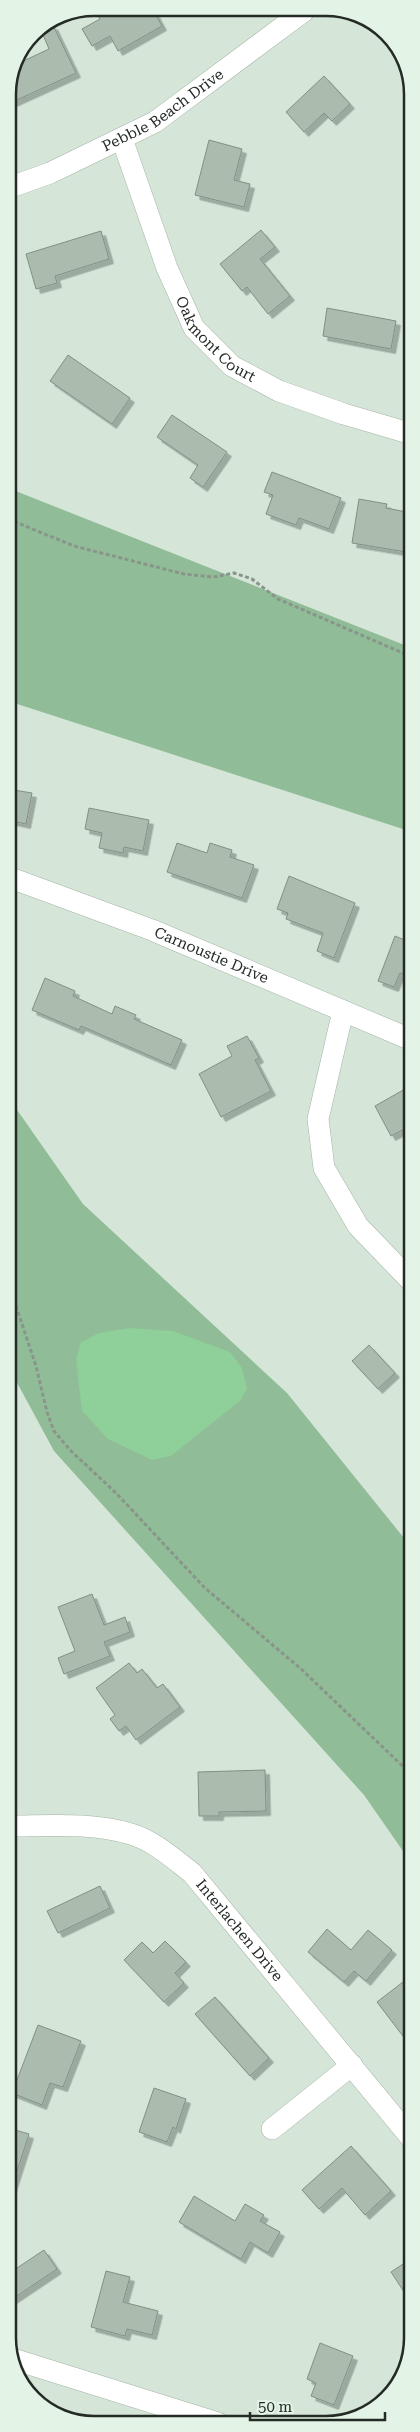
<svg xmlns="http://www.w3.org/2000/svg" width="420" height="2432" viewBox="0 0 420 2432" font-family="'Roboto Serif',serif">
<style>
.green{fill:#90bc97}
.water{fill:#8ecf9a}
.building{fill:#abbbad;stroke:#819083;filter:url(#shadow)}
.lines{fill:none;stroke-linecap:round;stroke-linejoin:round}
.minor-casing{stroke:#a5b4a7;stroke-width:22}
.path{stroke:#89958b;stroke-width:3;stroke-dasharray:4 2.5;stroke-linecap:butt}
.minor{stroke:#fff;stroke-width:21}
.labels{text-anchor:middle;dominant-baseline:central;stroke-width:4.5;stroke-linejoin:round;paint-order:stroke}
.street-label{font-size:15px;fill:#242a25;stroke:#e3f3e5}
.rim{fill:none;stroke:#242a25;stroke-width:2.5}
</style>
<defs>
<filter id="shadow"><feDropShadow dx="4.5" dy="4.5" stdDeviation="0" flood-color="#0004"/></filter>
</defs>
<rect width="100%" height="100%" fill="#d5e6d8"/>
<path class="green" d="M8 488 412 648V832L8 701Z
M8 1097 83 1204 287 1393 412 1548V1864L364 1795 54 1451 8 1366Z"/>
<path class="water" d="M130 1328 173 1331 230 1352 242 1368 247 1388 241 1400 171 1456 152 1460 108 1439 82 1411 76 1360 81 1342 99 1333Z"/>
<path class="building" d="M128 13H155L162 26 118 51 110 36 92 46 82 29 100 19 96 14Z
M53 25 76 73 8 104V88L19 63 49 49 41 30Z
M324 76 350 104 332 121 324 113 304 132 286 112Z
M209 140 242 149 234 180 250 184 244 207 195 195Z
M261 230 275 247 260 259 290 296 268 314 247 287 242 291 220 264Z
M101 231 109 259 55 276 57 283 36 289 26 254Z
M327 308 396 321 391 349 323 336Z
M68 355 130 398 112 424 50 381Z
M172 415 227 452 203 487 190 478 198 465 157 437Z
M272 472 341 498 329 529 299 518 296 525 266 514 273 495 264 492Z
M359 499 387 504 386 508 412 513V553L352 543Z
M8 789 32 793 26 824 8 820Z
M89 808 149 820 143 851 124 847 123 853 99 848 102 833 85 829Z
M177 843 207 853 210 843 232 850 230 857 254 865 242 898 167 872Z
M289 876 355 903 334 958 317 951 323 933 286 919 288 913 277 909Z
M395 936 412 943V978L400 973 394 987 378 981Z
M45 978 75 991 73 996 112 1014 115 1006 136 1015 134 1019 182 1040 171 1065 81 1026 79 1030 32 1010Z
M247 1036 259 1058 255 1060 271 1091 221 1117 199 1074 232 1056 227 1046Z
M405 1089 412 1102V1125L391 1136 375 1106Z
M369 1345 395 1373 378 1389 352 1361Z
M92 1594 104 1625 125 1617 130 1632 104 1642 110 1656 64 1674 58 1658 75 1651 58 1607Z
M129 1663 137 1673 142 1669 157 1688 163 1684 180 1707 136 1740 126 1726 119 1731 110 1719 115 1715 96 1688Z
M265 1770 266 1811 219 1812V1816H199L198 1772Z
M100 1886 110 1908 58 1933 47 1911Z
M327 1929 351 1950 368 1930 392 1950 366 1981 354 1971 344 1982 308 1952Z
M165 1941 186 1962 175 1973 184 1983 164 2002 124 1960 142 1942 153 1953Z
M412 1975V2048L377 2002Z
M215 1997 269 2058 250 2076 195 2014Z
M38 2025 81 2041 63 2087 50 2083 42 2105 12 2093Z
M154 2088 186 2099 176 2129 173 2127 167 2142 139 2132Z
M8 2128 29 2134 11 2190 8 2189Z
M351 2146 391 2191 365 2215 342 2188 319 2209 302 2190Z
M194 2196 235 2221 245 2204 264 2215 260 2221 280 2232 268 2253 250 2242 241 2259 179 2222Z
M44 2250 57 2269 8 2302V2274Z
M412 2258V2304L391 2272Z
M106 2271 130 2277 123 2302 158 2311 152 2335 127 2329 125 2336 91 2327Z
M320 2343 353 2356 334 2405 311 2396 316 2383 307 2379Z"/>
<g class="lines">
<defs>
<g id="minor">
<path id="s1" d="M122 139 167 268 194 328 232 366 279 391 344 414 412 434"/>
<path id="s2" d="M8 188 50 173 155 122 304 11"/>
<path id="s3" d="M8 877 152 930 412 1040"/>
<path d="M343 1011 318 1119 324 1168 358 1226 412 1282"/>
<path id="s4" d="M8 1826C48 1826 92 1822 131 1834 154 1841 174 1859 192 1873L412 2139"/>
<path d="M272 2129 352 2065"/>
<path d="M13 2359 218 2423"/>
</g>
</defs>
<use href="#minor" class="minor-casing"/>
<path class="path" d="M8 519 74 546 184 574 213 577 234 573 252 579 278 599 412 657
M8 1288 16 1306 36 1366 47 1412 54 1431 70 1450 116 1493 205 1588 300 1668 412 1775"/>
<use href="#minor" class="minor"/>
</g>
<g class="labels">
<g class="street-label">
<text stroke="none"><textPath href="#s2" startOffset="174">Pebble Beach Drive</textPath></text>
<text stroke="none"><textPath href="#s1" startOffset="225">Oakmont Court</textPath></text>
<text stroke="none"><textPath href="#s3" startOffset="218">Carnoustie Drive</textPath></text>
<text stroke="none"><textPath href="#s4" startOffset="271">Interlachen Drive</textPath></text>
</g>
</g>
<path d="M0 0H420V2432H0ZM94 16H326A78 78 0 0 1 404 94V2338A78 78 0 0 1 326 2416H94A78 78 0 0 1 16 2338V94A78 78 0 0 1 94 16Z" fill="#e3f3e5" fill-rule="evenodd"/>
<path class="rim" d="M94 16H326A78 78 0 0 1 404 94V2338A78 78 0 0 1 326 2416H94A78 78 0 0 1 16 2338V94A78 78 0 0 1 94 16Z"/>
<path d="M250 2412v8h135v-8" fill="none" stroke="#242a25" stroke-width="2.5"/>
<text x="258" y="2412" font-size="15" fill="#242a25" stroke="#e3f3e5" stroke-width="4" paint-order="stroke">50 m</text>
</svg>
